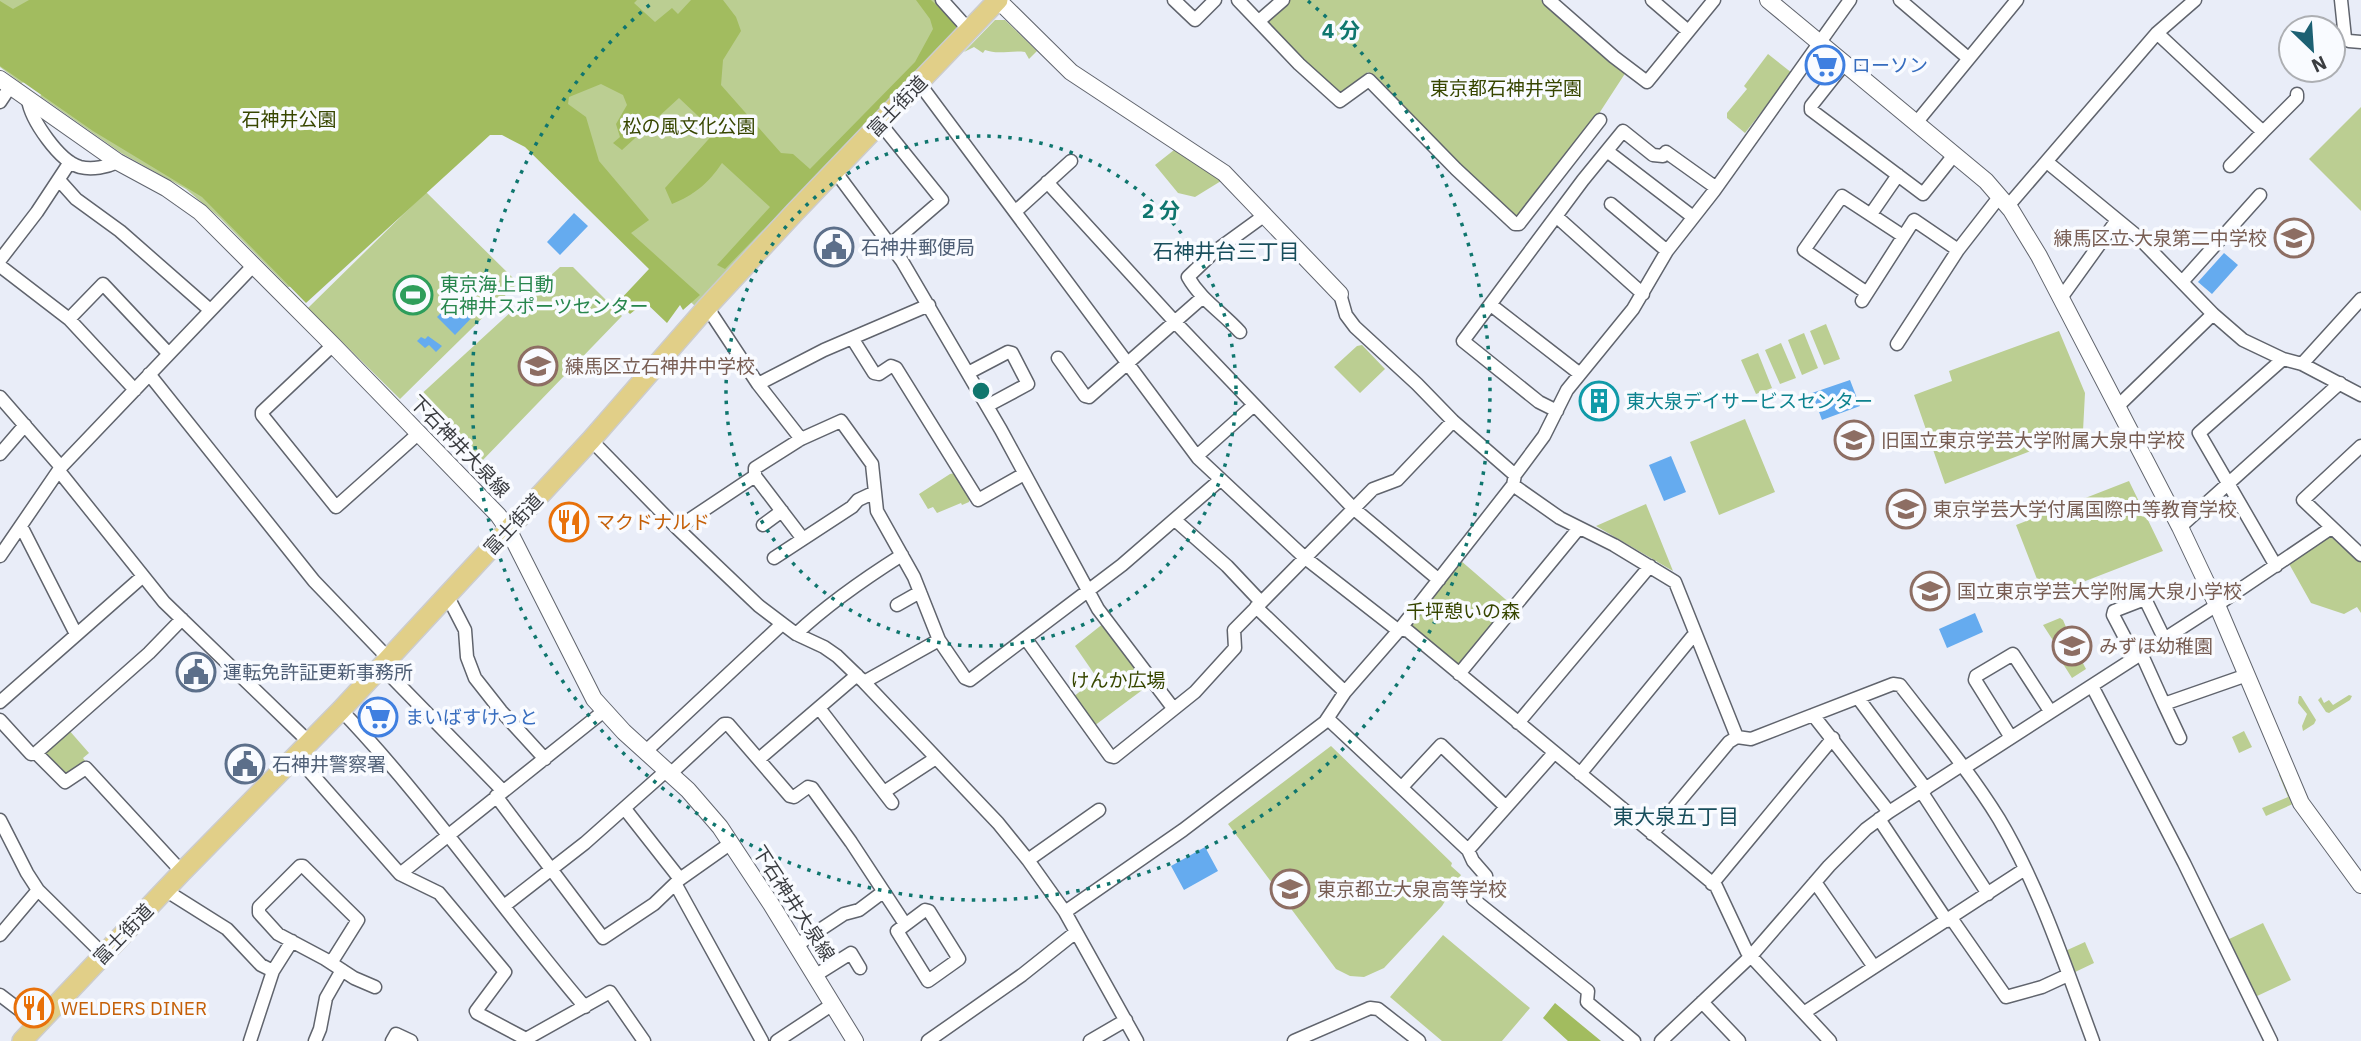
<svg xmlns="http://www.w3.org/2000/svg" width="2361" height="1041" viewBox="0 0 2361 1041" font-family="'IBM Plex Sans','Noto Sans JP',sans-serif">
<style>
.green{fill:#bbce92}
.forest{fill:#a2bc5f}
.water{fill:#65abef}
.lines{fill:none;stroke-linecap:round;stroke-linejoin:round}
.street-casing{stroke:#60646d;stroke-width:15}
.secondary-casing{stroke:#60646d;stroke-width:18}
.primary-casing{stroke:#cccccd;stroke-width:22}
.street{stroke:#fff;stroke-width:12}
.secondary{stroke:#fff;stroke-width:16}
.primary{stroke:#e1cf88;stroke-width:19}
.ring{fill:none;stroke:#0f766e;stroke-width:3.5;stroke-dasharray:3.5 7}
.labels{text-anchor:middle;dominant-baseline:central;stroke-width:7;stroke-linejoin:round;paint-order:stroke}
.shop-label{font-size:19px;fill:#366cbe;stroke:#f9fbff;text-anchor:start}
.park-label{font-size:19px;fill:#374600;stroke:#f9fbff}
.street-label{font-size:19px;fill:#3a3c40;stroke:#f9fbff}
.education-label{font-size:19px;fill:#785e54;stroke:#f9fbff;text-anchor:start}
.service-label{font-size:19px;fill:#4e5e75;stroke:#f9fbff;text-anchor:start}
.leisure-label{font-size:19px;fill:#27864d;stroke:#f9fbff;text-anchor:start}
.culture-label{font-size:19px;fill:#0d838f;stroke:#f9fbff;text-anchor:start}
.food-label{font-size:19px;fill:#c56008;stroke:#f9fbff;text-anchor:start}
.neighbourhood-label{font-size:21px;fill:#184e5c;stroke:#f9fbff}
.centre{fill:#0f766e;stroke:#f9fbff;stroke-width:3.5}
.ring-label{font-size:21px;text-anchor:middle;font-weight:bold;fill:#0f766e;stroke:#f9fbff;stroke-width:7;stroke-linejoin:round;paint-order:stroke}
</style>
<rect width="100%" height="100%" fill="#e9edf8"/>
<path class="green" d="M0 0H935L960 27 695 306 488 108 294 286 288 287 220 218 186 189 121 153 40 96 65 72 21 83 0 67Z
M1288 0H1541L1626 72 1600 112 1520 216H1513L1439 147 1368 72 1340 95 1292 50 1265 21Z
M995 20H1005L1037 51 1029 59 1025 52C1011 50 998 55 985 50L983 53 974 47 964 52Z
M1768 54 1792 73 1745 133 1727 118V113L1747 89 1744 86Z
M2361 107V211L2309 159Z
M1174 150 1221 181 1195 197 1178 193 1155 165Z
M426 192 518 283 400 399 308 308Z
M560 267H573L622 316 480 463 417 398Z
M1826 324 1840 359 1824 365 1810 331Z
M2059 331 2085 393 2083 431 1945 484 1914 395 1952 381 1949 371Z
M1804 333 1818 368 1802 375 1788 340Z
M1781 343 1796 378 1780 384 1765 350Z
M1362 345 1385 369 1360 393 1334 367 1357 346Z
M1758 353 1772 388 1756 394 1741 360Z
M1745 419 1775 492 1719 515 1690 442Z
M955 473 970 496 969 502 962 505 961 503 937 513 933 507 928 509 919 494 950 474Z
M2129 481 2163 551 2044 597 2016 525Z
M1646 504 1673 571 1596 526Z
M2327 536H2334L2361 560V613L2357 607 2344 614 2311 603 2288 562Z
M1460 560 1512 605 1461 667 1407 626Z
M2060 618 2063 620 2074 646 2086 669 2072 678 2053 648 2056 645 2043 625Z
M1104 623 1149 685 1094 726 1073 697 1097 678 1075 646Z
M2349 695 2352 696 2350 700 2329 713 2326 712 2318 700 2321 697 2324 703 2329 700 2333 705Z
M2299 696H2301L2316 720 2314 724 2303 731 2302 726 2307 714 2298 703Z
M68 729 89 753 83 758 86 762 69 777 44 756V750Z
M2244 731 2252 747 2239 753 2232 737Z
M1331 746 1452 863 1451 866 1461 875 1442 906 1384 968 1364 977 1350 976 1336 969 1228 824Z
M2282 774 2295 803 2266 816 2262 808 2288 797 2279 775Z
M2263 923 2291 980 2255 997 2227 940Z
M1443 935 1530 1008 1502 1041H1442L1390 997Z
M2085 942 2094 963 2073 973 2063 952Z"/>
<path class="forest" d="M29 0H637L634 3 655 22 672 8 678 14 691 0H723L736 17 741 31 723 60 721 85 781 153 793 154 810 169 915 62 933 29 930 19 916 0H931L960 27 725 269 717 265 770 207 722 163C708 184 694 195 672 204L665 188 715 132 679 98 622 150 613 143 620 137 616 124 627 105 623 95 601 84 569 97 568 104 586 117 599 161 649 220 631 233 700 295 683 310 680 305 667 323 645 302 630 314 618 302 649 269 525 147 502 135H490L306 303 202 197 93 131 0 66V1L13 9Z
M1555 1003 1601 1041H1568L1543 1018Z"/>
<path class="water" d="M574 213 588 226 560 255 547 242Z
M2224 253 2238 265 2212 294 2198 282Z
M465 289 483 306 455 335 437 317Z
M428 336 442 346 436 352 429 345 425 348 417 341 421 337 425 339Z
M1850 380 1860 406 1822 420 1812 393Z
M1671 456 1686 492 1664 501 1649 465Z
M1975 613 1983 632 1947 648 1939 629Z
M1205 847 1218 871 1184 890 1171 866Z"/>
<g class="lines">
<defs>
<path id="street" d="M942 0 969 30
M1174 0 1195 20 1215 0
M1238 0 1299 64 1340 101 1369 80 1456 169 1515 224H1519L1600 120
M1549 0 1614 57 1647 82 1714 0
M1652 0 1688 31
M1900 0 1968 58
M2341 0 2345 38 2349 41 2361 42
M1259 21 1283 0
M2157 33 2263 132 2297 98V94
M1845 63 1811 106V110L1923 194 1954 155
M919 83 1198 458 1304 557 1395 628 1408 631 1716 886 1747 952 1830 1041
M28 100C31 120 59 161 80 167 92 170 107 167 118 162
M0 102 10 87
M880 123 942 200 891 244
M1916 123 2017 0
M1607 151 1693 217
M2047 162 2137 236 2213 314 2243 340 2283 359 2302 364 2361 395
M2230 166 2263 132
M835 171 902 261 1001 430 1098 609 1173 708
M59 180 76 199 120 231 210 310
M1047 182 1175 322 1353 508 1439 580
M1611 204 1667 251
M2008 206 2157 33 2195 0
M1016 211 1071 161
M1871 214 1898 175
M1557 217 1643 294
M0 260 37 212 70 162
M0 266 69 319 135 390
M2182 282 2260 195
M1867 293 1804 250 1842 196 1903 236
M1340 294 1346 315 1355 327 1417 384 1453 421 1515 475
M2061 298 2117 220
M1862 301 1914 220 1958 250
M1491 305 1580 374
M707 307 758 384 801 439
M69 319 103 284 169 354
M1240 332C1223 313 1201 300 1188 277L1214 252 1265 215
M852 338 874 373 879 374 891 366 896 368 978 500 1024 474
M1897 344 1958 250 2000 196
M333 345 262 412V415L336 507 419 433
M1058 358 1085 396 1089 397 1203 297
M2302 364 2361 299
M968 373 1008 352 1012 353 1028 384 987 406
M149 374 314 581 388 658
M758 384 824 350 929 305
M0 397 61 467
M2118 406 2213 314
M1557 411 1539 402 1463 341 1583 180 1623 131 1653 155 1663 156 1666 152 1715 187
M591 440 677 528 759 606 796 634 824 647 837 656 864 682 998 823 1028 860 1065 912 1137 1041
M2361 446 2303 500 2361 555
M0 454 25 425
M1197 456 1254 405
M59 471 164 602 310 743
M1513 485 1560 518 1614 545 1675 582 1737 737
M1175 520 1227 566 1261 602
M763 525 782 511
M21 526 76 634
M2180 527 2340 383
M677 528 755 476
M803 539 755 476V468L801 439 841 421 872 464 877 511 914 577 939 640 965 678 970 680 1122 565 1220 480
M0 556 61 467 254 265
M774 558 852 507 858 500 875 492
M2276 566 2199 433 2283 359
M447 595 465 630 467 657 475 678 501 711 545 759
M897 605 920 592
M1256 607 1345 692
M796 634C829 603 864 579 902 555
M1026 639 1110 756 1114 757 1195 692 1235 648 1234 630 1373 489 1397 480 1453 421
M2141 653 2164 704 2247 675
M2135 657 2113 615 2114 611 2145 599 2164 638
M381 666 503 791
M1459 674 1579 528
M864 682 939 640
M2092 686 2184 863 2271 1041
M1858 698 1926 789
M0 702 142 577
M2164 704 2180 738
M819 708 892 803
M341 710C430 803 502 910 585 1007
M1813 715 1889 812
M1328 719 1468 850 1473 861 1486 876 1473 895V899L1588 991 1587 1002 1634 1041
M0 720 31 754 36 753 65 782 86 768 182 872
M1518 723 1650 566
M2010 736 1975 680 1976 676 2013 654 2050 711
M1737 737 1751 739 1893 684 1900 685C1934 729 1970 772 1999 819 2039 886 2066 968 2093 1041
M646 751 782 624
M36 753 149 653 182 619
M297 757 400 874 439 893 505 972 476 1011 477 1013 526 1039 610 992 644 1041
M759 759 857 675
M1964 768 2217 605 2331 528
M1580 774 1692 637 1696 635
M669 775 724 724H728L790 796 794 797 808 787 812 788 851 842 905 924
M1402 787 1441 745 1506 807
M1921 791 1988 894
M884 792 936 758
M496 796 603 938 654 904 680 879 731 843
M625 809 680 879
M1879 819 1947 921
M0 820 27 873 38 890 103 954
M1652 834 1729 742 1737 737
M1468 850 1554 753
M1028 860 1099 810
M400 874 604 711
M1815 882 1874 967
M1712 884 1833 738
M676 885 762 1041
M165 890 227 929 261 965 273 971 250 1041
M504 906 585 843 666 771
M925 910 929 911 959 959 928 981 897 931Z
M1065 912 1183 830 1325 722 1345 692 1400 629 1513 485 1515 475 1544 436 1567 390 1633 309 1667 251 1714 191 1850 0
M1951 918 2006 997 2042 987 2068 975
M0 935 38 890
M797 945 844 914 859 910 883 892
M331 963 358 920 303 866H300L259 907V913L278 934 325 959 354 978 375 987
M273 971 292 941
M816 975 851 953 860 968
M0 995 38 1024
M1702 1002 1739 1041
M1805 1012 2025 869
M315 1041 320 1029 326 998 342 970
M392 1041 396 1034 411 1041
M777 1041 833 1004
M928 1041 1022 975 1076 932
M1090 1041 1126 1020
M1294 1041 1370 1008 1378 1009 1419 1041
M1661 1041 1751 956 1829 866 1866 829 1889 812 1962 765"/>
<path id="secondary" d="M998 0 1071 72 1224 173 1340 294
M1768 0 1986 181 2011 210 2039 256 2180 527 2217 605 2301 803 2361 885
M0 79 118 162 166 188 200 212 333 345 498 515 508 529 594 699 624 732 688 790 720 827 771 904 855 1041"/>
<path id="primary" d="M22 1041 182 872 341 710 591 440 707 307 795 212 998 0"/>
</defs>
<use href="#street" class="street-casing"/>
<use href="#secondary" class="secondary-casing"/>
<use href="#primary" class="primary-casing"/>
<use href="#street" class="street"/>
<use href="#secondary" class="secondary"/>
<use href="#primary" class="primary"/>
</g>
<g class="ring">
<circle cx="981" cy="391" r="255"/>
<path d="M1308 1A509 509 0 1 1 654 1"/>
</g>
<defs>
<symbol id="supermarket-ring" viewBox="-11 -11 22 22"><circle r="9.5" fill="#f9fbff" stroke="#3f7fe0" stroke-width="1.5"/><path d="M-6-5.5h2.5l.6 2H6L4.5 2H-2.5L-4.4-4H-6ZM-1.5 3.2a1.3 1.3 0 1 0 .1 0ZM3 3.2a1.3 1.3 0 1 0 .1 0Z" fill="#3f7fe0"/></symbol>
<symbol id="school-ring" viewBox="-11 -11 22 22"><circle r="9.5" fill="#f9fbff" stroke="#8d6e63" stroke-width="1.5"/><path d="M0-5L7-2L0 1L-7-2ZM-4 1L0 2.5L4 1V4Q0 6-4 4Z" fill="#8d6e63"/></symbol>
<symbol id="civic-ring" viewBox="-11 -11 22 22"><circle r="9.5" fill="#f9fbff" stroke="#5c6f8a" stroke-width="1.5"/><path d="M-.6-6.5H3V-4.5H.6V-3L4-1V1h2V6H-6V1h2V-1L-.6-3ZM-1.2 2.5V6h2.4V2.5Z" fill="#5c6f8a"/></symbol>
<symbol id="stadium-ring" viewBox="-11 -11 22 22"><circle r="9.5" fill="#f9fbff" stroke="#2e9e5b" stroke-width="1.5"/><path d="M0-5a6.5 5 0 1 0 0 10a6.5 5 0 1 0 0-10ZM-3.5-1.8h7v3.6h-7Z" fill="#2e9e5b"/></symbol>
<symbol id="building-ring" viewBox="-11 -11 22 22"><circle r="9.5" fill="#f9fbff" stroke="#0f9aa8" stroke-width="1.5"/><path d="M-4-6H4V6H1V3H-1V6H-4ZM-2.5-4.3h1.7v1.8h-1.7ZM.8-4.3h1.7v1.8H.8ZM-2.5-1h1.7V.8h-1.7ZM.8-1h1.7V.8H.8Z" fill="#0f9aa8"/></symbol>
<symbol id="restaurant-ring" viewBox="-11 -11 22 22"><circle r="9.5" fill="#f9fbff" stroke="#e8710a" stroke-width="1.5"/><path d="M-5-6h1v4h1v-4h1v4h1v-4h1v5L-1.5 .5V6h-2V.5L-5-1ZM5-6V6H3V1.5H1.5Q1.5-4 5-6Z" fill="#e8710a"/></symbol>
</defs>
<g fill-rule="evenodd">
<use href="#supermarket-ring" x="1803" y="43" width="44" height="44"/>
<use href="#school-ring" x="2272" y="216" width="44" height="44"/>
<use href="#civic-ring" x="812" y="225" width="44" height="44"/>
<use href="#stadium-ring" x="391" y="273" width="44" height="44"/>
<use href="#school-ring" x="516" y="344" width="44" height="44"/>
<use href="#building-ring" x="1577" y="379" width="44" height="44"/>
<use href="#school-ring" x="1832" y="418" width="44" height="44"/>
<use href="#school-ring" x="1884" y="487" width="44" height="44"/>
<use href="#restaurant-ring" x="547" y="500" width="44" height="44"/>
<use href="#school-ring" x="1908" y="569" width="44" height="44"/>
<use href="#school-ring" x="2050" y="624" width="44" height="44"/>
<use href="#civic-ring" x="174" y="650" width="44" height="44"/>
<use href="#supermarket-ring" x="356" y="695" width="44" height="44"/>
<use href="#civic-ring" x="223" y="742" width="44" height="44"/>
<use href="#school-ring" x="1268" y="867" width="44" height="44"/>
<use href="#restaurant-ring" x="12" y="986" width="44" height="44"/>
</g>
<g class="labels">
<g class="shop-label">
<text x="1852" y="65">ローソン</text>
<text x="405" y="717">まいばすけっと</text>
</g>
<g class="park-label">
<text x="1506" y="88">東京都石神井学園</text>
<text x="289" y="119">石神井公園</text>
<text x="689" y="126">松の風文化公園</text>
<text x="1463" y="611">千坪憩いの森</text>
<text x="1118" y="680">けんか広場</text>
</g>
<g class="street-label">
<text transform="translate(897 106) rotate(-46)">富士街道</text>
<text transform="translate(460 446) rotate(46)">下石神井大泉線</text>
<text transform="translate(513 524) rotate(-47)">富士街道</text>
<text transform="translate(794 903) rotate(57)">下石神井大泉線</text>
<text transform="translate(123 934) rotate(-46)">富士街道</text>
</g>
<g class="education-label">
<text x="2267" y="238" text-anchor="end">練馬区立 大泉第二中学校</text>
<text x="565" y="366">練馬区立石神井中学校</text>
<text x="1881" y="440">旧国立東京学芸大学附属大泉中学校</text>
<text x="1933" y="509">東京学芸大学付属国際中等教育学校</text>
<text x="1957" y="591">国立東京学芸大学附属大泉小学校</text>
<text x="2099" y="646">みずほ幼稚園</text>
<text x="1317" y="889">東京都立大泉高等学校</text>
</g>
<g class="service-label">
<text x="861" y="247">石神井郵便局</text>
<text x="223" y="672">運転免許証更新事務所</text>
<text x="272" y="764">石神井警察署</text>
</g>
<g class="leisure-label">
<text x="440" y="284">東京海上日動<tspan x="440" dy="22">石神井スポーツセンター</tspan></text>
</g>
<g class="culture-label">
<text x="1626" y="401">東大泉デイサービスセンター</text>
</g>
<g class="food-label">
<text x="596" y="522">マクドナルド</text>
<text x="61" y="1008">WELDERS DINER</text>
</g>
<g class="neighbourhood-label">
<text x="1226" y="251">石神井台三丁目</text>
<text x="1676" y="816">東大泉五丁目</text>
</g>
</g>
<circle cx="981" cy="391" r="10" class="centre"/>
<g class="ring-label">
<text x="1341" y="38">4 分</text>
<text x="1161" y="218">2 分</text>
</g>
<g transform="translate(2312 49) rotate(155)"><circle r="33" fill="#f9fbff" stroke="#adafb3" stroke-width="2"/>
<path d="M0-5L12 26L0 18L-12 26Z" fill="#1c6073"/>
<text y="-10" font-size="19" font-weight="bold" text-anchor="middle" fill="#3a3c40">N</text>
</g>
</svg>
